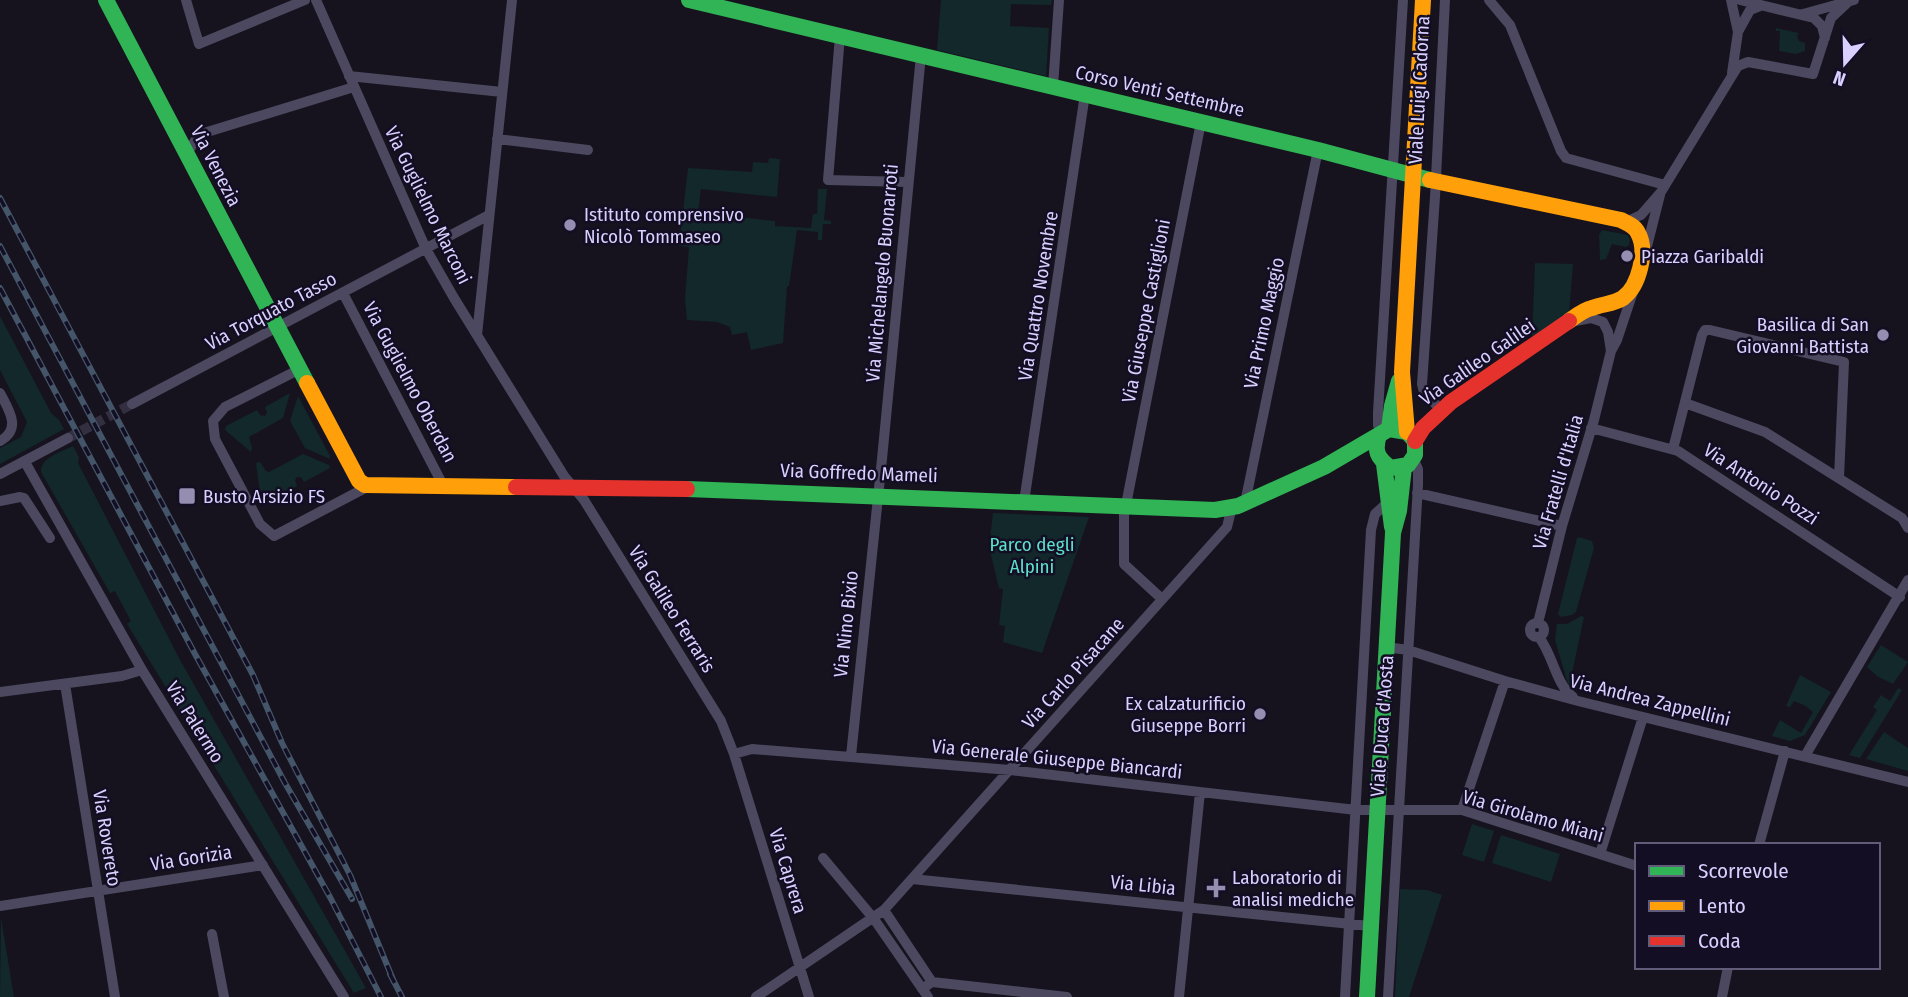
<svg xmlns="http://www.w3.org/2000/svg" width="1908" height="997" viewBox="0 0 1908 997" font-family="'Fira Sans Condensed',sans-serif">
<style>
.green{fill:#12282b}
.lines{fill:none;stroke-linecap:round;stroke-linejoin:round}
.street-tunnel{stroke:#332f40;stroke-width:10;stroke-dasharray:10 5;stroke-linecap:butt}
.street{stroke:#4b485f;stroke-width:10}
.fast{stroke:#30b455;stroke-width:16}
.slow{stroke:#ff9f0a;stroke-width:16}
.jam{stroke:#e5322d;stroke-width:16}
.rail-casing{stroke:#445569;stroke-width:6}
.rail{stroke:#130e23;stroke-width:3.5;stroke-dasharray:10;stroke-linecap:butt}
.poi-dot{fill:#958eb0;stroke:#130e23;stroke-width:2.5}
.labels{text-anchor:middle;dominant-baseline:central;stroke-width:5;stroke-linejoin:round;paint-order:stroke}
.street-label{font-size:19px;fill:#d9d0ff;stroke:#130e23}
.poi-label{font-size:19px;fill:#d9d0ff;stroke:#130e23;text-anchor:start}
.park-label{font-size:19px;fill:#5cdfca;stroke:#130e23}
</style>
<rect width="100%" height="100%" fill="#16131e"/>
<path class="green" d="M941 0H1052L1051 5 1011 4 1010 26 1049 28 1046 76 937 50Z
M1776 28 1799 33 1797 36 1799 41 1805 43V51L1796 54 1779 51 1780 31H1776Z
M769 158 780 159 777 197 701 189 698 213 775 221V226L811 228 813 214H817L818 189H827L824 220 831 221V224H823L822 240H818V232L797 230 789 286H787L783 343 751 350 747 332 732 335 730 327 717 322 687 320 685 299 689 247 679 246 688 168 752 172 753 162 768 163Z
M1602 230 1627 235 1630 239 1629 245 1626 247 1612 244 1606 259 1600 260 1599 235Z
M1535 263 1573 264 1569 314 1532 337Z
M0 316 51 413 59 420 64 429 0 464V448L21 437 27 422 0 370Z
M290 393 283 418 249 437 252 448 251 452 225 430 226 426 257 410 260 415 265 416 267 412 265 407Z
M298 396 330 456V459L305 448 290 421Z
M73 446 79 457 78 463 179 658 366 988 354 993 127 624 131 621 115 591 110 593 41 472C40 458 61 452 73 446Z
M303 454 329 465 330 468 304 482 301 477H297L295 480 297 486 268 502 261 500 256 463 260 462 266 471 269 472Z
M993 513 1089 517 1042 653 1003 642 1005 626 999 625 1003 589 999 588 989 547Z
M1579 537 1592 541 1594 548 1576 612 1572 615 1561 617 1558 614 1577 538Z
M1581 616 1584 617 1569 687 1555 640 1557 624H1567Z
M1881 645 1908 662 1893 684 1877 676 1867 667Z
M1800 675 1831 692 1805 735 1790 741 1772 736 1780 720 1801 733 1813 712 1804 705 1794 701 1790 707 1786 706Z
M1898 688 1902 690 1860 758 1849 755 1877 710 1873 707 1881 695 1890 701Z
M1884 732 1908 748V771L1866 759Z
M1472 824 1494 831 1484 862 1462 855Z
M1501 835 1560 854 1551 882 1492 863Z
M1400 889 1427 890 1442 895 1409 997H1395Z
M1 918 14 997H0Z"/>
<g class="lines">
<path class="street-tunnel" d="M68 438 132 404"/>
<path class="street" d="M186 0 199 44 305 0
M316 0 426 249 454 298 564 476 584 500 721 721 734 754 809 997
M1489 0 1510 25 1561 151 1566 158 1665 185
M1731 0 1738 32 1732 73
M1740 0 1814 18 1822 26 1825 38
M1803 14 1854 0
M1739 30 1750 10 1760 6
M840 36 828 180 907 182
M349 76 502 92
M1053 87 1059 0
M497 139 588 150
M186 155 198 136 204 133 354 87
M1621 220H1630L1641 215 1661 192 1738 66 1748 62 1813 74 1831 18 1847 3
M1645 254 1660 195
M343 293 444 487
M1575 321 1591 318 1603 322 1608 332 1611 351
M477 335 512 0
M300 369 225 407 213 421 215 439 260 524 274 536 369 486
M0 393C9 410 22 429 0 441
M1685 403 1765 432 1902 518 1908 528
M132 404 489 215
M1441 410 1424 392 1422 384 1435 197 1445 0
M1591 428 1678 451 1900 597
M1382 433 1378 425V412L1403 0
M1673 449 1702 335 1705 330H1710L1844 362 1839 478
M25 462 142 670 344 997
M0 474 68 438
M1417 493 1562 526
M0 501 20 497 24 498 50 538
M1024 502 1085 94
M1245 503 1318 150
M1162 599 1124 564V515L1201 122
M1530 630a7 7 0 1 1 14 0a7 7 0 1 1-14 0Z
M1538 623 1562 526 1594 420 1611 351 1617 340 1634 289
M1539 637C1554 657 1555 683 1573 697
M1386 647 1408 650 1505 681 1578 701 1908 782
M65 684 115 997
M0 692 122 676 142 670
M734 754 752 749 1010 770 1356 810H1462L1637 866
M851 756 882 459 921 55
M1805 756 1908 580
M1462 810 1505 681
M1759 845 1785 751
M1600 854 1643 717
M823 858 874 919 928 997
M912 879 1370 926
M0 906 263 865
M884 910 932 982
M212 934 224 997
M922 989 932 982 1067 997
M756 997 884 910 1227 527 1232 507
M1179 997 1200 792
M1345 997 1371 530 1375 514 1387 503
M1388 997 1418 485V469L1413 458
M1722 997 1728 967"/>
<path class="fast" d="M106 0 307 383
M689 0 1318 150 1430 180
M1389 429 1392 406 1399 381
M1384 464 1392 527
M687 489 1215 510 1238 506 1324 467 1389 429 1407 432 1415 441V455L1408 465 1391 468C1377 458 1374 451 1379 435
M1367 997 1393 533 1399 511 1404 467"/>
<path class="slow" d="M1430 180 1621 220C1627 223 1635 226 1638 233 1648 251 1639 286 1623 298 1614 304 1602 304 1592 308 1583 310 1576 316 1569 321
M307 383 359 481 365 485 516 487
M1407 432 1402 372 1423 0"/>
<path class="jam" d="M1415 441 1423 428 1451 402 1569 321
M516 487 687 489"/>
<defs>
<path id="rail" d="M0 198 253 675 282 743 350 875 394 982
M0 246 285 783 352 899
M0 288 195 654 331 899 381 997
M390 974 402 997"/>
</defs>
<use href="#rail" class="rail-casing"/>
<use href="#rail" class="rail"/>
</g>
<g class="poi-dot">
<circle cx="570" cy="225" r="7"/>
<circle cx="1627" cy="256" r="7"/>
<circle cx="1883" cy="335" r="7"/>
<rect x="178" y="487" width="18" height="18" rx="3.5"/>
<circle cx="1260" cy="714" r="7"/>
<path d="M1212.5 877.5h7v7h7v7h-7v7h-7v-7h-7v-7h7z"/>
</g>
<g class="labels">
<g class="street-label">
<text transform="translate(1419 90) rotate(-87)">Viale Luigi Cadorna</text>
<text transform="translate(1160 91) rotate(13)">Corso Venti Settembre</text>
<text transform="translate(216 166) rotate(63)">Via Venezia</text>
<text transform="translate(428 205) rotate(64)">Via Guglielmo Marconi</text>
<text transform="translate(882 273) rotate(-85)">Via Michelangelo Buonarroti</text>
<text transform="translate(1038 296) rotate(-81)">Via Quattro Novembre</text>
<text transform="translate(271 311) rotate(-28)">Via Torquato Tasso</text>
<text transform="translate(1146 311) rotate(-79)">Via Giuseppe Castiglioni</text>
<text transform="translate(1264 323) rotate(-78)">Via Primo Maggio</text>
<text transform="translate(1477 362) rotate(-35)">Via Galileo Galilei</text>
<text transform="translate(410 382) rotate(62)">Via Guglielmo Oberdan</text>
<text transform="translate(859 473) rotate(2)">Via Goffredo Mameli</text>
<text transform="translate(1558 482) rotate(-74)">Via Fratelli d'Italia</text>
<text transform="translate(1761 484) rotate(33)">Via Antonio Pozzi</text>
<text transform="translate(672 609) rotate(58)">Via Galileo Ferraris</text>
<text transform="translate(846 624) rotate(-84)">Via Nino Bixio</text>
<text transform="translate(1073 673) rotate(-48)">Via Carlo Pisacane</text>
<text transform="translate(1650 700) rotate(14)">Via Andrea Zappellini</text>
<text transform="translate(195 722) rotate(58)">Via Palermo</text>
<text transform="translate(1382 726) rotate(-86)">Viale Duca d'Aosta</text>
<text transform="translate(1057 759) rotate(6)">Via Generale Giuseppe Biancardi</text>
<text transform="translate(1533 816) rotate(16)">Via Girolamo Miani</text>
<text transform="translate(107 838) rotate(81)">Via Rovereto</text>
<text transform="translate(191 858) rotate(-9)">Via Gorizia</text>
<text transform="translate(788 871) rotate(73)">Via Caprera</text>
<text transform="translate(1143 885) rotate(6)">Via Libia</text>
</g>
<g class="poi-label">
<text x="584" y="214">Istituto comprensivo<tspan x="584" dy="22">Nicolò Tommaseo</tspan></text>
<text x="1641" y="256">Piazza Garibaldi</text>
<text x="1869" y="324" text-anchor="end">Basilica di San<tspan x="1869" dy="22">Giovanni Battista</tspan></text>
<text x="203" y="496">Busto Arsizio FS</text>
<text x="1246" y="703" text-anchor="end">Ex calzaturificio<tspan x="1246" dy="22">Giuseppe Borri</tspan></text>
<text x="1232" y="877">Laboratorio di<tspan x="1232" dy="22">analisi mediche</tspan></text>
</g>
<g class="park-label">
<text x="1032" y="544">Parco degli<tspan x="1032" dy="22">Alpini</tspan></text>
</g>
</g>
<rect x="1635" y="843" width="245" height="126" fill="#130e23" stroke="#625c7b" stroke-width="2"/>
<rect x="1649" y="866" width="35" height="10" fill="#30b455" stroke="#625c7b" stroke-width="2"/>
<text x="1698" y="878" font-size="21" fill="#d9d0ff">Scorrevole</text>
<rect x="1649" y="901" width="35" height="10" fill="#ff9f0a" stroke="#625c7b" stroke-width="2"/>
<text x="1698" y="913" font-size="21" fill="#d9d0ff">Lento</text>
<rect x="1649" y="936" width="35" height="10" fill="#e5322d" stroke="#625c7b" stroke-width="2"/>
<text x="1698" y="948" font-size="21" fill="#d9d0ff">Coda</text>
<g transform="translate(1845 63) rotate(200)" stroke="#130e23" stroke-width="5" paint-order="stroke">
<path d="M0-5L12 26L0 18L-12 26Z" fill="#d9d0ff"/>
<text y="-10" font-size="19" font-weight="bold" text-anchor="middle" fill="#d9d0ff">N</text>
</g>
</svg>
